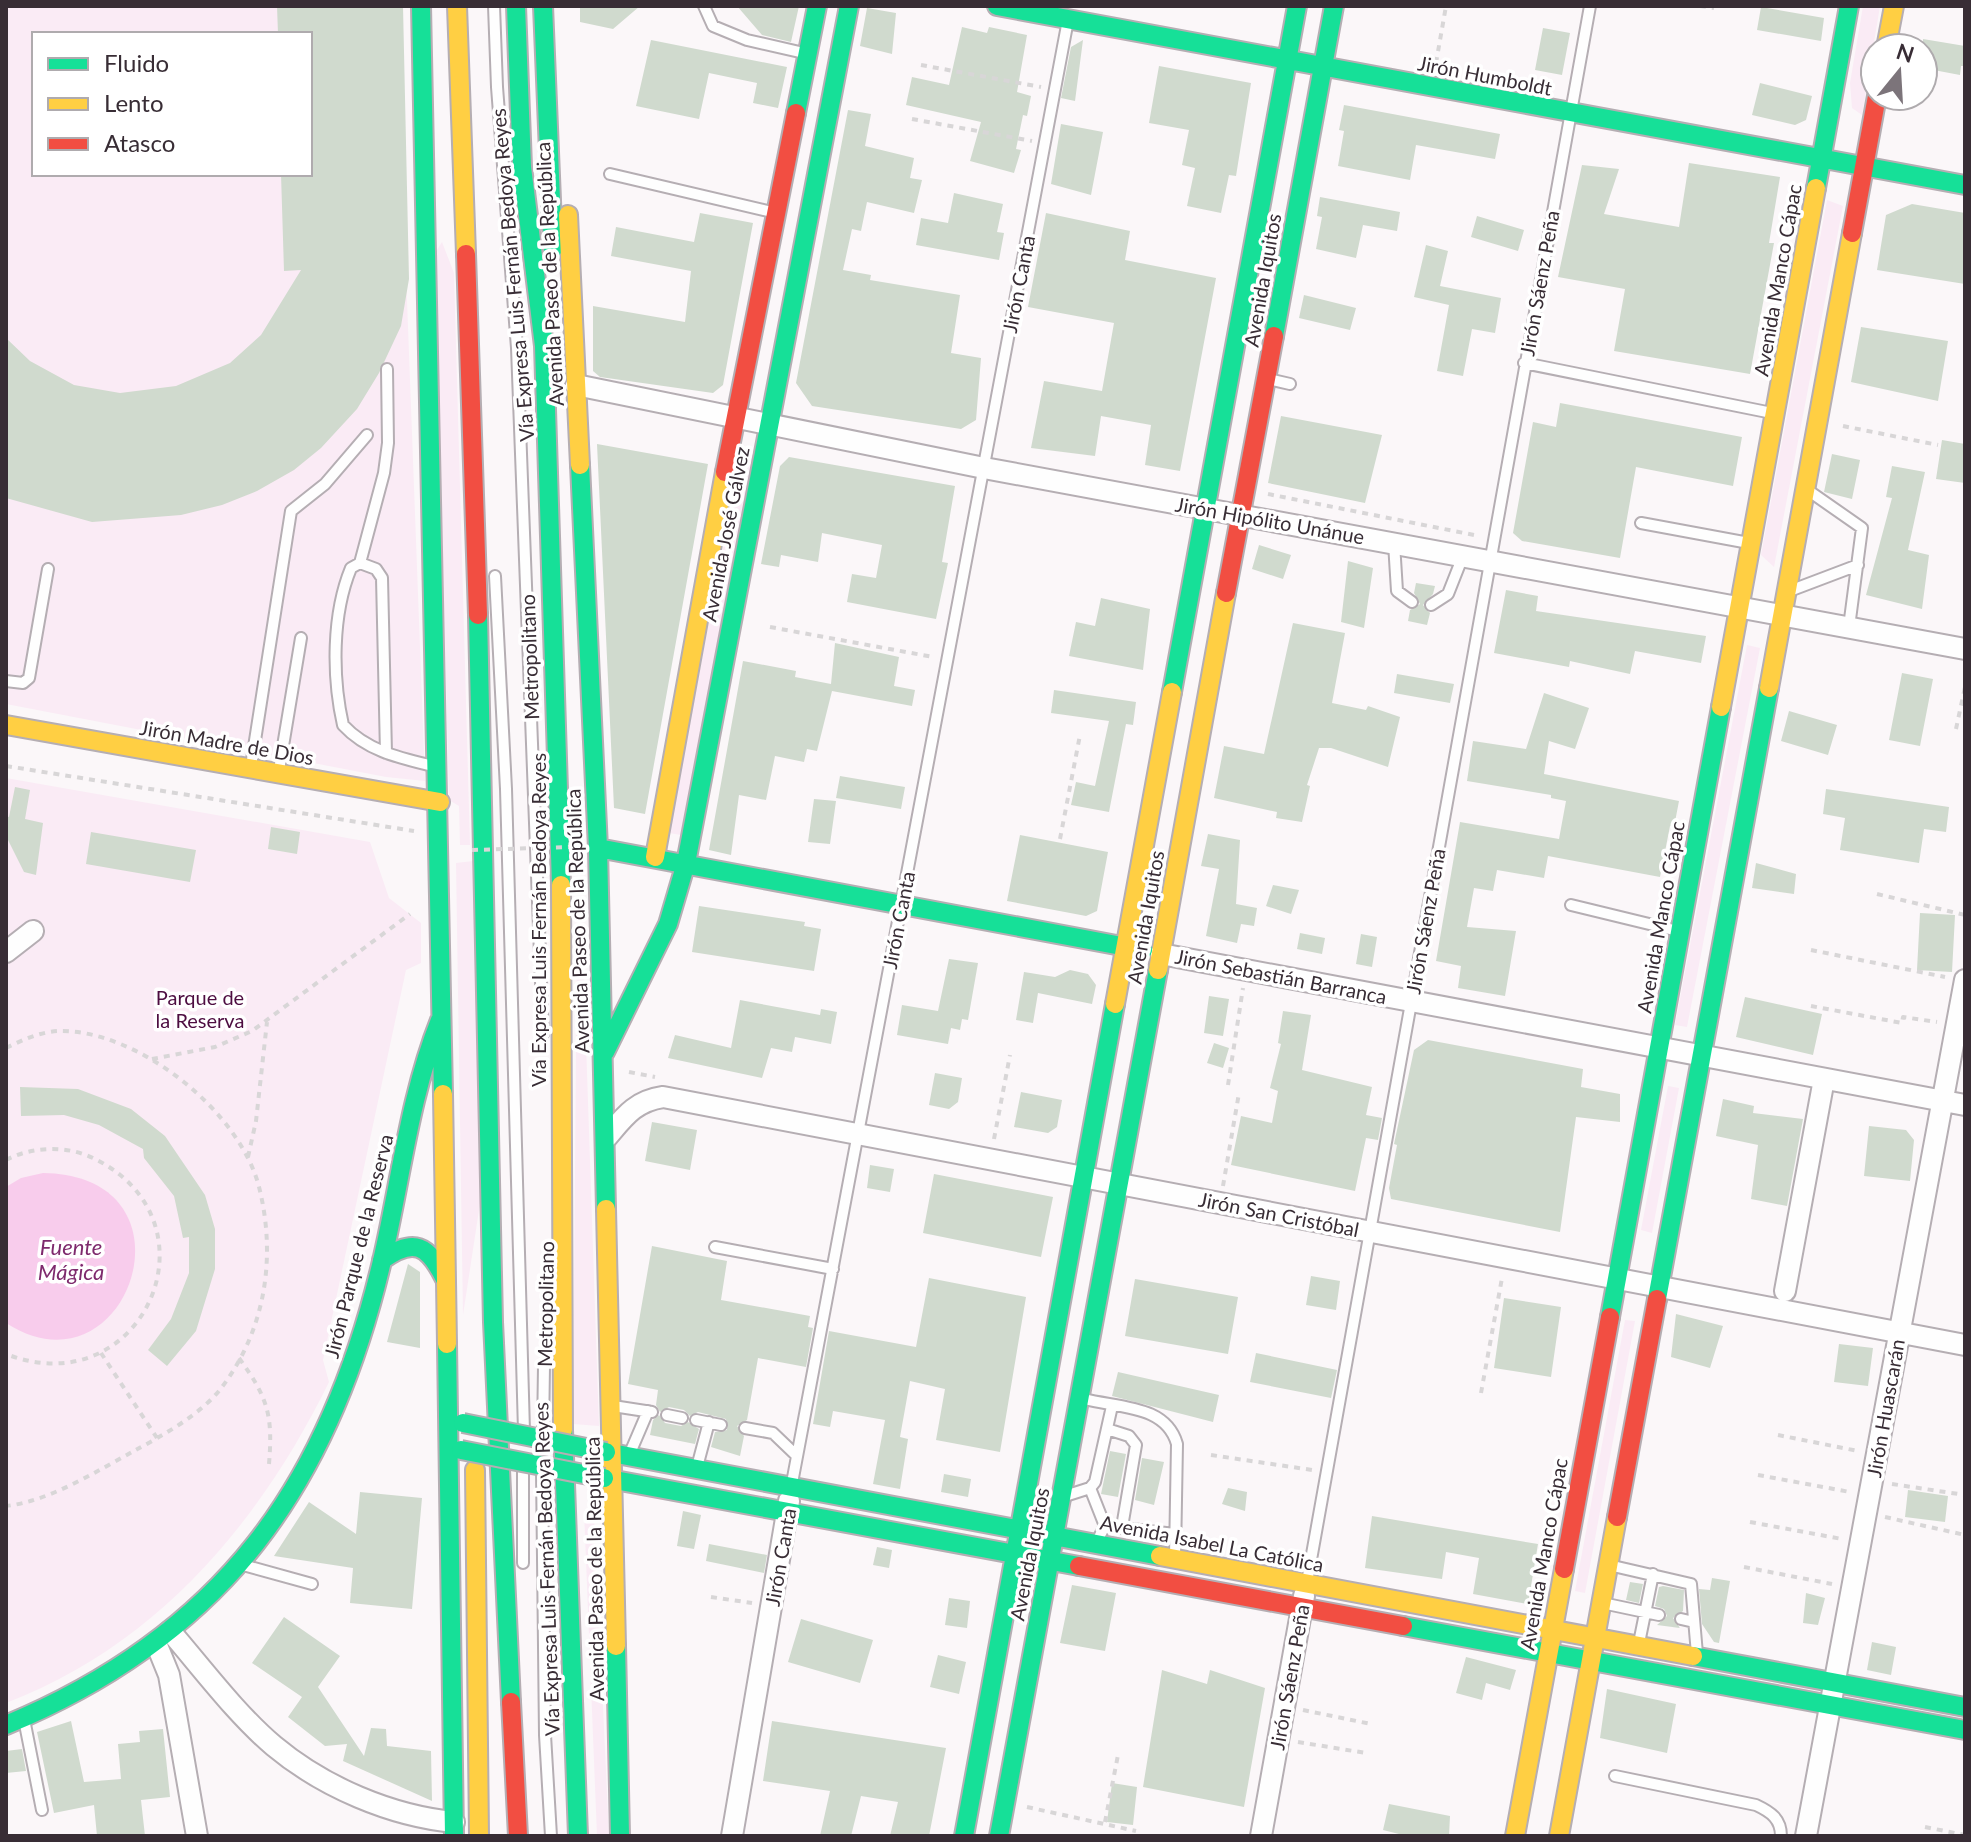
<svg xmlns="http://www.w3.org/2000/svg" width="1971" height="1842" viewBox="0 0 1971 1842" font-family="Lato,sans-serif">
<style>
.green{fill:#faebf5;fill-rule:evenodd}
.water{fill:#f8ccec}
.building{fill:#d0dace}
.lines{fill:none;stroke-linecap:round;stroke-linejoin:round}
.lane-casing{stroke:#b5aeb3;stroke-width:14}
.street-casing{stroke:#b5aeb3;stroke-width:24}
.fast-casing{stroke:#b5aeb3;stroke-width:22}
.slow-casing{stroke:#b5aeb3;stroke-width:22}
.jam-casing{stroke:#b5aeb3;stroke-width:22}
.path{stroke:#d8d6d7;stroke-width:4;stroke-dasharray:6 6;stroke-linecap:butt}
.lane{stroke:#fefefe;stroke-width:10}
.street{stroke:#fefefe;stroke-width:20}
.fast{stroke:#16e098;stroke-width:18}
.slow{stroke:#ffcf43;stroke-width:18}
.jam{stroke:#f24e42;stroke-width:18}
.fast-bridge-casing{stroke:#b5aeb3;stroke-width:22;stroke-linecap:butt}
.path-bridge{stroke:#d8d6d7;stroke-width:4;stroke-dasharray:6 6;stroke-linecap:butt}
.fast-bridge{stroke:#16e098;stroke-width:18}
.labels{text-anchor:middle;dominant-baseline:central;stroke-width:7;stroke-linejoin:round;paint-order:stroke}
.street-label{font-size:20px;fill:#382d35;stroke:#fff}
.park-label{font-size:20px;fill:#4d0d41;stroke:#fff}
.water-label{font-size:22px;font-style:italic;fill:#7e2a6d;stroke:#fff}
</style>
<rect width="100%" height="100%" fill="#fbf7f9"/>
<path class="green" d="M6 6H396L425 781 386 777 6 704ZM34 34H310V174H34Z
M1863 6H1880L1862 115 1852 108 1850 83Z
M1827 200 1843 206 1774 567 1761 555Z
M442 242 454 273 470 845H460L459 806 449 800 435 253Z
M741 453 753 455 681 835 669 833Z
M1747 645 1760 648 1687 1027 1675 1025Z
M6 778 370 842 389 898 421 923V963L406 970 323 1360 329 1382C260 1523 156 1646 6 1703Z
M473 861 481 1197 463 1315 456 863Z
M577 923 582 925 599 1426 573 1424Z
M1668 1086 1679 1088 1652 1233 1641 1230Z
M1625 1320 1635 1321 1585 1593 1575 1591Z
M584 1510 594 1513 609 1836H597Z"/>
<path class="water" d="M43 1173C205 1175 128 1402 6 1323V1187L21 1178Z"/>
<path class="building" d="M277 6H403L409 279 401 326 379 373 357 409 321 448 294 470 257 491 222 505 181 515 92 522 6 498V338L30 361 74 385 120 393 176 386 230 363 261 335 301 270 284 271 281 174H310V34H278Z
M580 6H640L613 29 580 22Z
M737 6H799L791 42 762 35Z
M1761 7 1824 18 1821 41 1757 30Z
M867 8 896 13 892 54 860 46Z
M962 27 987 33 989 27 1027 35 1017 92 1031 96 1027 116 1023 115 1016 149 1021 150 1014 173 970 161 981 122 906 105 912 77 949 85Z
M1543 28 1570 33 1562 75 1535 70Z
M1923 39 1965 46V66H1961L1960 75 1923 68Z
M651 40 787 67 778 108 753 103 757 83 709 73 699 119 636 106Z
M1083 40 1075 101 1061 98 1071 47Z
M1159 66 1251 83 1236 176 1229 175 1221 213 1187 206 1195 168 1182 165 1189 130 1149 123Z
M1760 83 1812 96 1806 120 1795 125 1752 115Z
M1344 105 1500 134 1495 159 1416 145 1410 180 1338 166 1344 131 1339 130Z
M848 110 871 114 865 146 914 158 910 178 922 180 914 213 867 202 861 231 852 229 843 270 871 275 870 280 960 295 951 353 981 358 976 420 961 429 812 406 796 383Z
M1061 124 1103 132 1091 195 1051 184Z
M1689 163 1780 177 1769 243H1774L1750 374 1614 351 1625 289 1558 277 1582 165 1619 169 1604 214 1679 227Z
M954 193 1003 204 997 232 1004 233 999 260 916 245 921 218 948 223Z
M1320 197 1400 212 1397 231 1363 225 1356 258 1316 249 1322 217 1317 216Z
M1912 204 1965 213V284L1877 270 1886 215Z
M700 213 753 223 723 385 713 393 600 377 593 371V306L685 322 691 271 611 256 616 227 694 242Z
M1046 213 1130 231 1125 260 1216 278 1180 471 1145 465 1151 425 1101 416 1095 456 1031 448 1044 381 1102 391 1114 323 1028 307Z
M1477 216 1524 230 1518 251 1471 237Z
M1426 245 1448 251 1440 286 1501 298 1495 333 1472 329 1463 376 1437 371 1449 305 1414 297Z
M1304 295 1356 308 1350 330 1299 318Z
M1861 327 1948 341 1938 401 1851 382Z
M1560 403 1742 437 1733 486 1636 467 1620 558 1522 541 1513 533 1533 422 1556 427Z
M1281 416 1382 435 1365 503 1268 483Z
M1942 440 1965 444V483L1936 479Z
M597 444 708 464 645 814 614 808Z
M1832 454 1860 460 1852 499 1824 492Z
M789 457 955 486 942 562 948 563 936 619 847 602 852 574 876 578 882 545 822 533 818 562 781 555 779 567 761 564 780 466Z
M1892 466 1925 472 1908 550 1929 555 1922 609 1866 595 1892 498 1886 497Z
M1259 545 1291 555 1283 579 1252 569Z
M1348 561 1373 568 1364 628 1341 622Z
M1416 583 1435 586 1433 594 1423 605 1430 613 1427 625 1408 621 1410 610 1420 604 1414 593Z
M1506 590 1538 596 1536 611 1706 636 1701 663 1635 651 1630 674 1570 661 1569 667 1494 653Z
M1101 598 1150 609 1143 670 1069 656 1076 622 1095 626Z
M1293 623 1345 633 1332 703 1366 710 1368 706 1400 717 1388 767 1331 748H1319L1307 785 1310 786 1302 822 1276 818 1277 812 1214 798 1224 746 1264 754Z
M835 643 899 657 894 686 915 690 912 706 832 691 817 751 807 749 804 762 775 756 766 800 739 795 731 855 709 850 743 661 796 671 795 677 831 684Z
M1902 673 1933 679 1920 746 1889 740Z
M1397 674 1454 684 1450 703 1394 693Z
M1054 690 1136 702 1133 725 1126 724 1109 812 1071 805 1076 782 1095 786 1109 721 1051 713Z
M1544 693 1589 708 1575 749 1549 741 1544 774 1679 801 1674 827 1670 826 1660 877 1548 856 1544 878 1497 870 1493 891 1474 888 1467 927 1516 931 1505 996 1458 988 1461 966 1436 961 1460 822 1559 839 1566 801 1551 798V795L1467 781 1473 741 1526 749Z
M1789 711 1837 725 1828 755 1781 741Z
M840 776 905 787 901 809 836 798Z
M15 787 30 790 25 819 43 823 36 875 24 872 6 836V816L9 817Z
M1826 789 1949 807 1946 832 1924 829 1919 863 1840 850 1845 818 1823 814Z
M814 799 836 801 830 844 808 842Z
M271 827 300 832 297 854 268 849Z
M91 832 196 850 190 882 86 864Z
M1208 834 1240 840 1236 904 1257 908 1254 926 1241 924 1237 943 1206 936 1219 869 1201 866Z
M1020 835 1108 852 1097 911 1086 916 1007 901Z
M1756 863 1796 874 1794 894 1752 888Z
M1273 885 1299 890 1291 914 1266 906Z
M699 906 805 922 804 926 821 929 814 971 692 952Z
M1920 913 1955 915 1952 972 1917 970Z
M1300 933 1325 938 1322 954 1297 949Z
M1361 934 1377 937 1372 967 1356 964Z
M949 959 978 963 968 1020 962 1019 960 1030 951 1028 948 1044 897 1035 902 1005 938 1011Z
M1070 970 1088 974 1096 985 1092 1004 1038 993 1033 1023 1016 1020 1024 972 1055 977Z
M1209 996 1229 999 1223 1036 1204 1033Z
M1745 997 1822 1014 1813 1055 1736 1037Z
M740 1000 820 1015 821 1009 837 1012 831 1044 795 1037 792 1052 771 1048 762 1078 668 1058 675 1035 731 1048Z
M1283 1011 1311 1015 1302 1070 1372 1087 1366 1115 1382 1118 1378 1140 1366 1138 1355 1191 1231 1165 1241 1116 1272 1123 1278 1091 1270 1088 1281 1044 1278 1043Z
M1428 1040 1583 1069 1581 1087 1620 1094V1122L1576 1117 1560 1232 1391 1199 1389 1188 1397 1145 1394 1144 1414 1050Z
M1214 1043 1229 1048 1223 1068 1207 1063Z
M935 1073 962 1078 958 1102 949 1109 929 1105Z
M20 1087 78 1089 131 1109 165 1136 205 1195 215 1229V1269L196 1331 167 1366 148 1350 171 1319 189 1273V1237L183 1238 174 1196 144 1158 143 1149 99 1125 64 1115 21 1116Z
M1021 1092 1062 1100 1057 1127 1048 1133 1014 1127Z
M1723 1099 1754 1106 1753 1113 1803 1119 1787 1206 1751 1199 1758 1145 1716 1136Z
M652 1122 697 1130 690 1170 645 1161Z
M1869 1126 1906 1130 1914 1140 1910 1181 1864 1176Z
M870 1165 894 1169 890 1192 867 1188Z
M934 1174 1053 1197 1041 1257 923 1233Z
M652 1246 727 1261 721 1300 810 1316 808 1327 813 1328 806 1367 758 1358 747 1420 737 1426 744 1436 740 1456 711 1447 715 1432 727 1430 726 1419 698 1412 690 1416 684 1410 669 1407 660 1412 656 1405 658 1390 628 1384Z
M408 1264 420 1272V1348L387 1342Z
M1311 1276 1340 1281 1336 1310 1306 1305Z
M929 1278 1026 1297 1000 1452 936 1440 945 1389 910 1381 900 1437 908 1439 900 1489 873 1484 885 1420 833 1411 830 1427 813 1424 829 1331 916 1347Z
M1135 1279 1238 1297 1228 1354 1125 1336Z
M1504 1298 1561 1307 1551 1377 1494 1368Z
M1676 1314 1723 1326 1710 1368 1671 1357Z
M1839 1344 1873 1348 1868 1386 1834 1382Z
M1256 1353 1337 1370 1331 1398 1250 1382Z
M1118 1372 1219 1395 1213 1422 1112 1396Z
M659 1415 665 1423 681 1426 688 1422 699 1429 695 1444 650 1435 653 1420Z
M1110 1451 1126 1454 1118 1497 1101 1494Z
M1142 1458 1164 1462 1154 1505 1135 1500Z
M944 1474 971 1479 968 1497 941 1492Z
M1228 1488 1247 1492 1245 1511 1222 1504Z
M1908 1490 1948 1496 1945 1522 1905 1517Z
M360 1492 422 1498 412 1609 350 1603 353 1568 274 1556 309 1502 356 1534Z
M683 1511 701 1515 694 1549 677 1546Z
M1372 1516 1538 1544 1528 1604 1473 1594 1479 1558 1446 1552 1442 1579 1365 1568Z
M709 1544 767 1555 764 1573 706 1561Z
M877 1547 892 1550 889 1568 873 1565Z
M1712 1578 1730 1581 1719 1643 1714 1642 1702 1624 1699 1589 1710 1590Z
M1630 1582 1643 1584 1639 1603 1626 1600Z
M1072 1585 1116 1593 1105 1651 1060 1643Z
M1663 1586 1684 1590 1683 1611 1673 1618 1680 1628 1657 1625 1667 1616 1664 1609 1655 1606 1659 1587Z
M1806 1593 1825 1598 1818 1625 1803 1623Z
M949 1598 970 1601 967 1628 945 1625Z
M284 1617 340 1656 318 1687 364 1756 371 1728 386 1729 387 1746 431 1751 432 1801 343 1761 347 1744 325 1746 288 1717 302 1697 252 1663Z
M801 1619 873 1640 860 1683 788 1662Z
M1872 1642 1896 1647 1891 1675 1867 1670Z
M938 1655 966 1662 959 1694 930 1687Z
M1466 1657 1516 1670 1510 1690 1486 1683 1482 1700 1456 1693Z
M1162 1670 1207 1684 1210 1670 1265 1688 1244 1807 1143 1787Z
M1607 1689 1676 1704 1667 1753 1600 1738Z
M71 1721 84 1782 121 1779 118 1744 140 1742 139 1731 163 1729 170 1797 141 1800 145 1836H97L94 1805 54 1813 37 1732Z
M772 1721 946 1748 929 1836H890L898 1802 861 1796 851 1836H820L830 1791 763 1781Z
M22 1749 26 1771 6 1773V1751Z
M1112 1783 1137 1787 1133 1825 1107 1822Z
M1389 1804 1450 1816 1449 1836H1407L1383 1830Z"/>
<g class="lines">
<defs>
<path id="lane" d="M494 6 497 87 517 348 543 1034
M704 6 713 26 747 40 804 53
M610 174 772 212
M1524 363 1772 413
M1268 379 1290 384
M1809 491 1862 528 1849 627
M1641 523 1749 543
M1394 543 1397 591 1412 602
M360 563 384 473 388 443 387 369
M495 576 506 789 524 1431
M1792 590 1858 565
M1431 605 1448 594 1463 556
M6 681 23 683 29 678 48 569
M386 753 382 578 376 569 360 563 351 568C332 614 332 676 343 725 367 751 400 758 433 766
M251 766 291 511 325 484 367 435
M279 770 301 638
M1571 905 1678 931
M715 1247 833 1269
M1084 1399C1120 1408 1166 1405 1177 1444L1175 1556
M613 1406 652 1412
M667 1415 682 1418
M696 1420 721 1425
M745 1428 773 1433 797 1456
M1107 1429 1129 1436 1136 1445 1122 1527
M543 1434 544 1366
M630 1453 648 1411
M697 1467 709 1422
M542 1470 545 1735 551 1836
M792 1483 1068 20
M1090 1488 1105 1526
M1065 1496 1090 1488 1095 1482 1112 1406
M1097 1541 1105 1526 1175 1534
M523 1563V1467
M243 1565 312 1584
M1613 1566 1691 1584 1697 1654
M1307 1582 1590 6
M1607 1604 1659 1615
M1681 1619 1694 1622
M1639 1643 1653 1574
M24 1719 42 1810
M1615 1776 1756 1805C1771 1812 1781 1819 1781 1836"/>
<path id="street" d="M576 385 984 468 1965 649
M6 952 33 931
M1161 954 1965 1105
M607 1137C624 1117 635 1101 663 1097L1965 1345
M1785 1291 1824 1079
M170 1631C202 1668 237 1715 274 1746 323 1787 391 1816 454 1822
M156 1643 169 1675 197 1836
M732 1836 789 1501
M1261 1836 1304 1596
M1806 1836 1965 980"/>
<path id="fast" d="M421 6 443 1094
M516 6 522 167 544 346 561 885
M543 6 553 249
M997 6 1965 185
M796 113 817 6
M1816 188 1849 6
M1274 336 1334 6
M580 465 598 848 606 1209
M478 615 493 1322 511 1702
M1172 692 1297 6
M598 848 1143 950
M605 1052 668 924 686 863 849 6
M382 1260C414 1237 428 1245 445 1279
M1657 1299 1769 688
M1610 1317 1721 707
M447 1344 454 1836
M563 1430 578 1836
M606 1452 1160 1556
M604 1478 1079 1566
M1403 1626 1965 1730
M616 1646 620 1836
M1693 1656 1965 1707
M6 1725C223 1635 329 1486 382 1261 401 1180 409 1098 440 1020
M964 1836 1115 1004
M999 1836 1158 970"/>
<path id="slow" d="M457 6 466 254
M1886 48 1894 6
M568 215 580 465
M1769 688 1852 233
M1721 707 1816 188
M6 725 440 802
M655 857 725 472
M561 885 563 1430
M1158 970 1226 593
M1115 1004 1172 692
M443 1094 447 1344
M606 1209 616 1646
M475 1470 479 1836
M1160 1556 1693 1656
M1515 1836 1564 1569
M1559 1836 1617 1517"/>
<path id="jam" d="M1852 233 1877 96
M466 254 478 615
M725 472 796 113
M1226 593 1274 336
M1617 1517 1657 1299
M1079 1566 1403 1626
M1564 1569 1610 1317
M511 1702 518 1836"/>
</defs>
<use href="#lane" class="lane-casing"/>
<use href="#street" class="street-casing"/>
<use href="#fast" class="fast-casing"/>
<use href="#slow" class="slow-casing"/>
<use href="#jam" class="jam-casing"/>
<path class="path" d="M1700 6 1714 8
M1436 63 1446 6
M921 65 1041 87
M912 119 1032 141
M1843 426 1938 445
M1268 494 1479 536
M770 627 933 657
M1956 729 1965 687
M6 766 414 831
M1060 839 1080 735
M1877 894 1965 915
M1811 950 1945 977
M1811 1006 1902 1023 1903 1017 1937 1022
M6 1048C22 1040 40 1032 58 1031 138 1029 243 1113 260 1191 276 1259 265 1330 222 1387 202 1414 163 1435 134 1451 95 1472 50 1501 6 1506
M152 1059 215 1047 252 1031 410 914
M629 1072 655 1077
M1228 1085 1243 988
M994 1139 1010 1055
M248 1157 256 1121 267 1022
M6 1160C33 1146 68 1145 95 1159 224 1223 142 1407 6 1354
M1223 1186 1239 1093
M101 1353 157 1438
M239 1358C268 1398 273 1415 269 1464
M1481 1393 1502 1278
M1778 1435 1858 1451
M1211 1455 1312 1470
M1758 1475 1850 1492
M1892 1484 1965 1495
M1885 1517 1965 1535
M1750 1522 1842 1539
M1744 1567 1832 1584
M711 1597 752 1603
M1303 1710 1371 1724
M1298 1742 1366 1753
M1027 1807 1136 1831
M1105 1822 1118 1755
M1925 1827 1965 1835"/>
<use href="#lane" class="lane"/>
<use href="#street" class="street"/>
<use href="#fast" class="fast"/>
<use href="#slow" class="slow"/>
<use href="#jam" class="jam"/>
<defs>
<path id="fast-bridge" d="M463 1423 606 1452
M461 1450 604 1478"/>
</defs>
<use href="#fast-bridge" class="fast-bridge-casing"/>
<path class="path-bridge" d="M472 850 571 847"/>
<use href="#fast-bridge" class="fast-bridge"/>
</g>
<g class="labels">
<g class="street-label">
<text transform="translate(1485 75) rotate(11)">Jirón Humboldt</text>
<text transform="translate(549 274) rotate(-93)">Avenida Paseo de la República</text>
<text transform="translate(512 275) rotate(-95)">Vía Expresa Luis Fernán Bedoya Reyes</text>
<text transform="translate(1262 280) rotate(-80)">Avenida Iquitos</text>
<text transform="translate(1777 280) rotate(-80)">Avenida Manco Cápac</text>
<text transform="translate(1539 283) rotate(-80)">Jirón Sáenz Peña</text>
<text transform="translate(1018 284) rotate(-79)">Jirón Canta</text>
<text transform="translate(1270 520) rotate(10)">Jirón Hipólito Unánue</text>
<text transform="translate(725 534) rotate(-79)">Avenida José Gálvez</text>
<text transform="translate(529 657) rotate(-92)">Metropolitano</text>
<text transform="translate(227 742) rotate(10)">Jirón Madre de Dios</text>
<text transform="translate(1145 917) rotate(-80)">Avenida Iquitos</text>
<text transform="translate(1660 917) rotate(-80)">Avenida Manco Cápac</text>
<text transform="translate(538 920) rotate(-90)">Vía Expresa Luis Fernán Bedoya Reyes</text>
<text transform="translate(898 920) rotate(-79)">Jirón Canta</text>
<text transform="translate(577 921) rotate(-92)">Avenida Paseo de la República</text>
<text transform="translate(1425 921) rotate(-80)">Jirón Sáenz Peña</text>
<text transform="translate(1281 976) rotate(11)">Jirón Sebastián Barranca</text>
<text transform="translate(1279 1214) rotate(11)">Jirón San Cristóbal</text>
<text transform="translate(358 1246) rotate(-76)">Jirón Parque de la Reserva</text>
<text transform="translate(545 1304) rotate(-89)">Metropolitano</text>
<text transform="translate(1885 1408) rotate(-80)">Jirón Huascarán</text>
<text transform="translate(1212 1543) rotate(11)">Avenida Isabel La Católica</text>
<text transform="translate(1029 1554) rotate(-79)">Avenida Iquitos</text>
<text transform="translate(1543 1554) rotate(-80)">Avenida Manco Cápac</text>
<text transform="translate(780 1557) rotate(-80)">Jirón Canta</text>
<text transform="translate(546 1569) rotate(-92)">Vía Expresa Luis Fernán Bedoya Reyes</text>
<text transform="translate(594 1569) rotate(-91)">Avenida Paseo de la República</text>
<text transform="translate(1289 1677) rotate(-80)">Jirón Sáenz Peña</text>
</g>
<g class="park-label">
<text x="200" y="997">Parque de<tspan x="200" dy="23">la Reserva</tspan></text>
</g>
<g class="water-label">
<text x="71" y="1246">Fuente<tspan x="71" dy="25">Mágica</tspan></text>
</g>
</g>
<rect width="1971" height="1842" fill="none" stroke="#382d35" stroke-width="16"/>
<rect x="32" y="32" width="280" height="144" fill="#ffffff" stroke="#afabae" stroke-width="2"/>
<rect x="48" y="58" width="40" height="12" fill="#16e098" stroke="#afabae" stroke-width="2"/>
<text x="104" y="72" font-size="24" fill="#382d35">Fluido</text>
<rect x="48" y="98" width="40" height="12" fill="#ffcf43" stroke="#afabae" stroke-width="2"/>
<text x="104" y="112" font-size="24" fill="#382d35">Lento</text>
<rect x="48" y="138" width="40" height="12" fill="#f24e42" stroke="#afabae" stroke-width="2"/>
<text x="104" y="152" font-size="24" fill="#382d35">Atasco</text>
<g transform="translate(1899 72) rotate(18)"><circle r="38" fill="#ffffff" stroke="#afabae" stroke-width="2"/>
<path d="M0-6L14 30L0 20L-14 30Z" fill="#7c747a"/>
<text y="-12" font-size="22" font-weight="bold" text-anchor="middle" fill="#382d35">N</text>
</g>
</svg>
